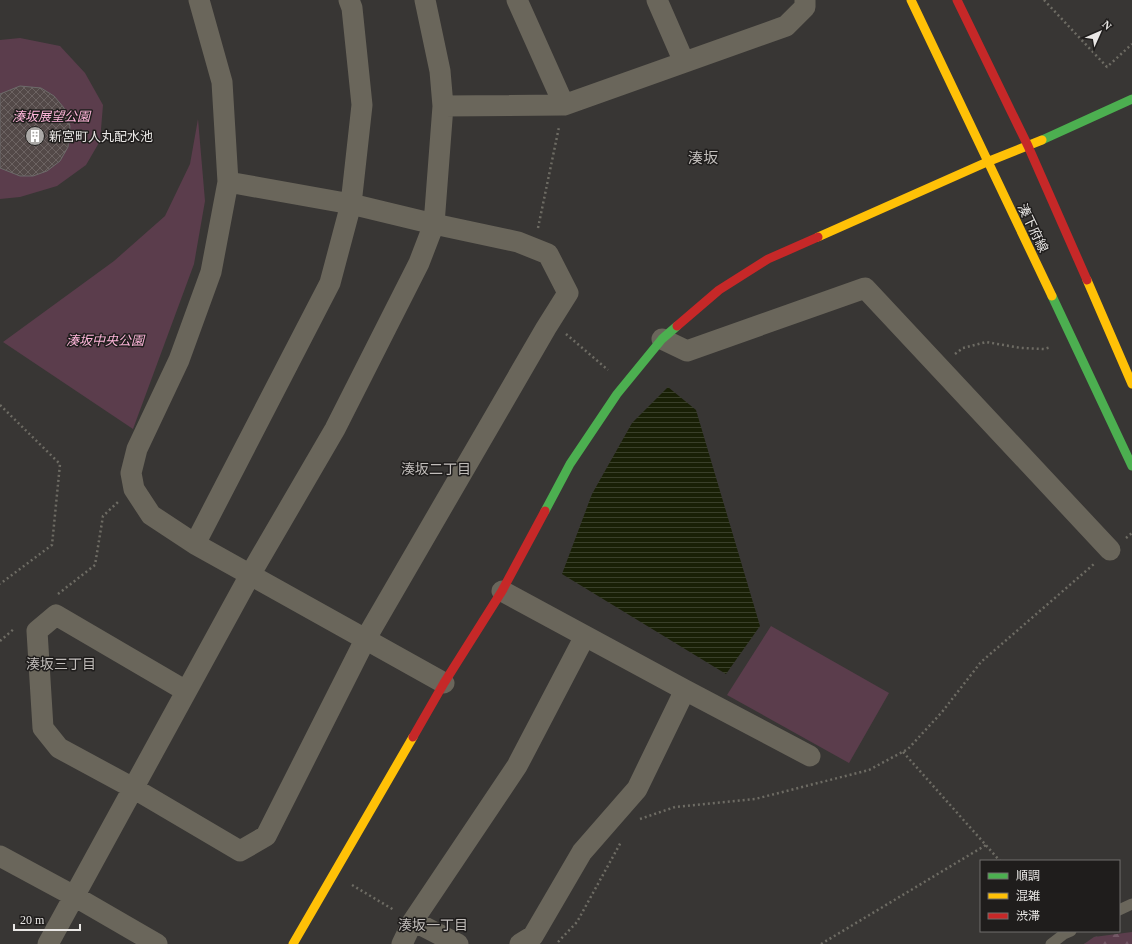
<svg xmlns="http://www.w3.org/2000/svg" width="1132" height="944" viewBox="0 0 1132 944" font-family="'Times New Roman','Noto Sans JP',serif">
<style>
.forest{fill:url(#forest-firs)}
.park{fill:#5b3d4c}
.water{fill:url(#water-rules)}
.building{fill:url(#building-cross-hatch);stroke:#6d6b6a}
.lines{fill:none;stroke-linecap:round;stroke-linejoin:round}
.path{stroke:#6e6c64;stroke-width:2.5;stroke-dasharray:2 3;stroke-linecap:butt}
.lane{stroke:#6a665b;stroke-width:11}
.street{stroke:#6a665b;stroke-width:21}
.fast{stroke:#4caf50;stroke-width:9}
.slow{stroke:#ffc107;stroke-width:9}
.jam{stroke:#c62828;stroke-width:9}
.labels{text-anchor:middle;dominant-baseline:central;stroke-width:3;stroke-linejoin:round;paint-order:stroke}
.park-label{font-size:13px;font-style:italic;fill:#fdb5d9;stroke:#1f1d1c}
.poi-label{font-size:13px;fill:#e9e7e5;stroke:#1f1d1c;text-anchor:start}
.street-label{font-size:13px;fill:#e9e7e5;stroke:#1f1d1c}
.neighbourhood-label{font-size:14px;fill:#c2bebb;stroke:#1f1d1c}
.quarter-label{font-size:15px;fill:#c2bebb;stroke:#1f1d1c}
</style>
<defs>
<pattern id="forest-firs" width="22" height="20" patternUnits="userSpaceOnUse"><rect width="22" height="20" fill="#5b3d4c"/><path d="M5 1l3.5 6h-7zM16 11l3.5 6h-7z" fill="#735966"/></pattern>
<pattern id="water-rules" width="6" height="5" patternUnits="userSpaceOnUse"><rect width="6" height="5" fill="#192006"/><path d="M0 2.5h6" fill="none" stroke="#3a402a"/></pattern>
<pattern id="building-cross-hatch" width="8" height="8" patternUnits="userSpaceOnUse"><rect width="8" height="8" fill="#534948"/><path d="M0 0l8 8M0 8l8-8" fill="none" stroke="#6c6362"/></pattern>
</defs>
<rect width="100%" height="100%" fill="#383634"/>
<path class="forest" d="M1132 932V944H1084L1094 937Z"/>
<path class="park" d="M20 38 60 46 85 73 103 105 100 141 86 165 57 186 20 197 0 199V40Z
M198 119 205 201 194 264 133 429 3 342 114 261 165 216 190 164Z
M771 626 889 693 849 763 727 695Z"/>
<path class="water" d="M668 387 696 410 760 626 726 674 562 574 592 494 632 423Z"/>
<path class="building" d="M20 86 41 88 54 96 64 108 70 126 68 147 60 161 47 171 33 176H20L0 168V94Z"/>
<g class="lines">
<path class="path" d="M1044 0 1107 67 1132 44
M538 228 559 127
M566 334 608 370
M955 354 963 348 986 342 1021 348 1044 349 1051 347
M0 405 60 464 52 545 0 584
M1126 538 1132 533
M58 594 95 565 103 516 118 502
M0 641 15 628
M903 752 1000 861
M640 819 675 807 755 799 869 770 908 749 942 712 981 662 1094 564
M352 885 394 910
M558 942 577 922 621 842
M821 944 986 845"/>
<path class="lane" d="M1119 910 1132 904
M1051 944 1064 934 1071 931"/>
<path class="street" d="M199 0 222 82 228 182 211 272 179 360 137 449 131 473 134 489 151 515 195 544 444 683
M517 0 564 105
M657 0 684 62
M443 106 564 105 786 26 805 7V0
M662 339 687 351 865 288 1110 550
M195 544 330 283 351 204 362 105 352 8 349 0
M502 591 685 690 810 756
M186 691 56 615 37 631 43 728 59 748 133 788 240 851 266 836 365 640 546 328 568 293 548 254 518 242 434 224 351 204 228 182
M0 856 74 896 157 944
M413 921 458 944
M48 944 250 575 335 429 419 263 434 224 443 106 440 71 425 0
M402 944 413 921 517 766 585 636
M520 944 533 936 582 852 637 789 685 690"/>
<path class="fast" d="M1042 140 1132 99
M1052 296 1132 466
M545 511 570 464 617 394 662 339 677 326"/>
<path class="slow" d="M911 0 1052 296
M818 237 987 162 1042 140
M1087 280 1132 384
M293 944 413 737"/>
<path class="jam" d="M957 0 1028 146 1087 280
M677 326 719 290 768 259 818 237
M413 737 444 683 502 591 545 511"/>
</g>
<defs>
<symbol id="building-disc" viewBox="-11 -11 22 22"><circle r="9.5" fill="#aba9a7" stroke="#1f1d1c"/><path d="M-4-6H4V6H1V3H-1V6H-4ZM-2.5-4.3h1.7v1.8h-1.7ZM.8-4.3h1.7v1.8H.8ZM-2.5-1h1.7V.8h-1.7ZM.8-1h1.7V.8H.8Z" fill="#fff"/></symbol>
</defs>
<g fill-rule="evenodd">
<use href="#building-disc" x="24" y="125" width="22" height="22"/>
</g>
<g class="labels">
<g class="park-label">
<text x="51" y="116">湊坂展望公園</text>
<text x="105" y="340">湊坂中央公園</text>
</g>
<g class="poi-label">
<text x="49" y="136">新宮町人丸配水池</text>
</g>
<g class="street-label">
<text transform="translate(1033 228) rotate(64)">湊下府線</text>
</g>
<g class="neighbourhood-label">
<text x="436" y="469">湊坂二丁目</text>
<text x="61" y="664">湊坂三丁目</text>
<text x="433" y="925">湊坂一丁目</text>
</g>
<g class="quarter-label">
<text x="703" y="158">湊坂</text>
</g>
</g>
<rect x="980" y="860" width="140" height="72" fill="#1f1d1c" stroke="#706e6c"/>
<rect x="988" y="873" width="20" height="6" fill="#4caf50" stroke="#706e6c"/>
<text x="1016" y="880" font-size="12" fill="#e9e7e5">順調</text>
<rect x="988" y="893" width="20" height="6" fill="#ffc107" stroke="#706e6c"/>
<text x="1016" y="900" font-size="12" fill="#e9e7e5">混雑</text>
<rect x="988" y="913" width="20" height="6" fill="#c62828" stroke="#706e6c"/>
<text x="1016" y="920" font-size="12" fill="#e9e7e5">渋滞</text>
<g transform="translate(1100 32) rotate(45)" stroke="#1f1d1c" stroke-width="3" paint-order="stroke">
<path d="M0-3L7 15L0 10L-7 15Z" fill="#e9e7e5"/>
<text y="-6" font-size="11" font-weight="bold" text-anchor="middle" fill="#e9e7e5">N</text>
</g>
<path d="M14 924v6h66v-6" fill="none" stroke="#e9e7e5" stroke-width="2"/>
<text x="20" y="924" font-size="12" fill="#e9e7e5" stroke="#1f1d1c" stroke-width="3" paint-order="stroke">20 m</text>
</svg>
